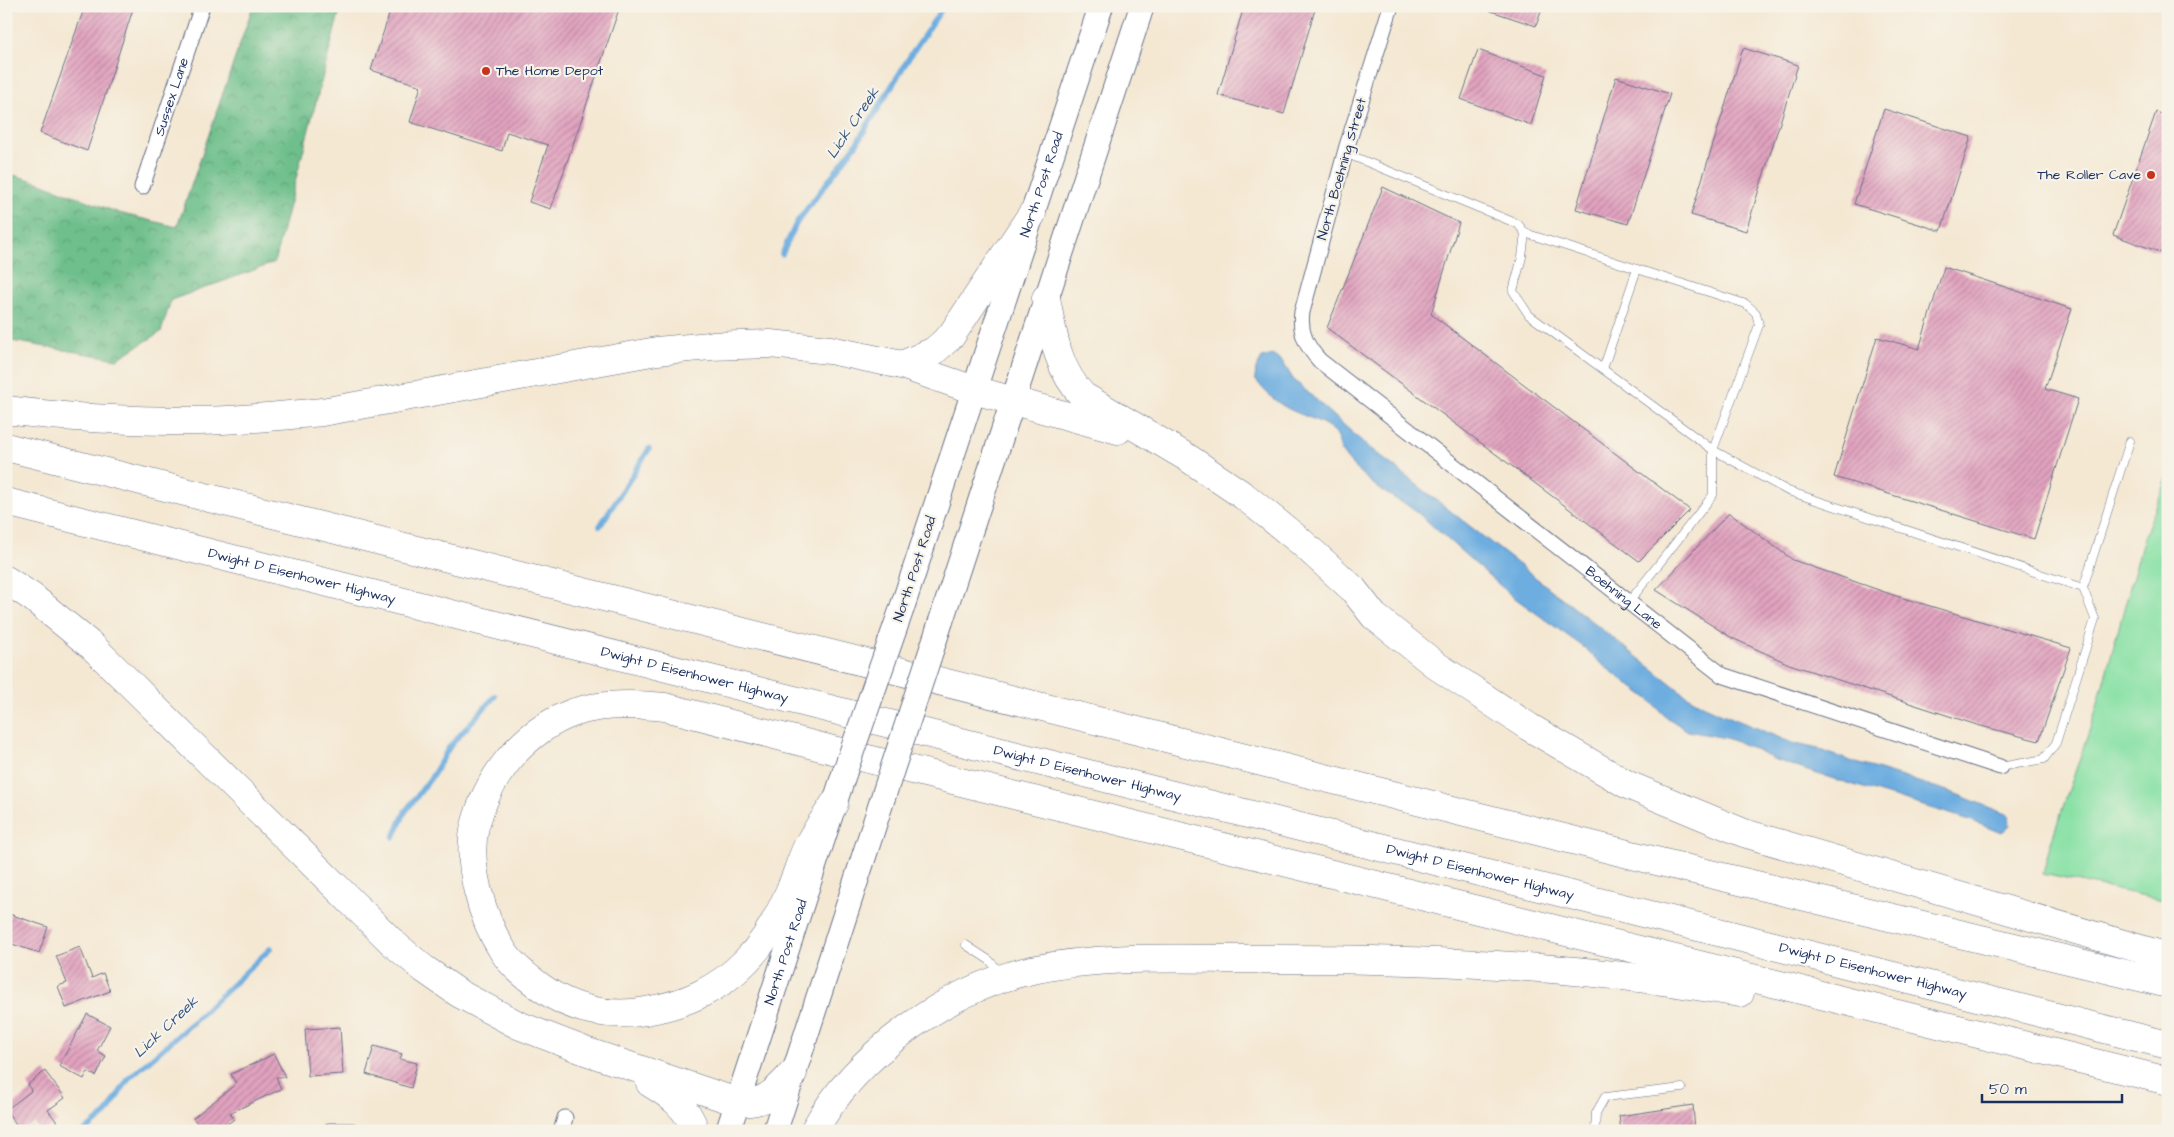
<svg xmlns="http://www.w3.org/2000/svg" width="2174" height="1137" viewBox="0 0 2174 1137" font-family="'Architects Daughter',sans-serif">
<style>
.green{fill:#89e1a6;stroke:#528882}
.forest{fill:url(#forest-crowns);stroke:#447774}
.water{fill:#6dade0;stroke:#446e9f}
.lines{fill:none;stroke-linecap:round;stroke-linejoin:round}
.stream{stroke:#6dade0;stroke-width:5.5}
.building{fill:url(#building-hatch)}
.lane-casing{stroke:#677087;stroke-width:9}
.street-casing{stroke:#677087;stroke-width:17}
.primary-casing{stroke:#677087;stroke-width:26}
.highway-casing{stroke:#677087;stroke-width:29}
.lane{stroke:#fff;stroke-width:8}
.street{stroke:#fff;stroke-width:15}
.primary{stroke:#fff;stroke-width:24}
.highway{stroke:#fff;stroke-width:28}
.primary-bridge-casing{stroke:#677087;stroke-width:26;stroke-linecap:butt}
.primary-bridge{stroke:#fff;stroke-width:24}
.poi-dot{fill:#c8321e;stroke:#f7f3e8;stroke-width:2}
.labels{text-anchor:middle;dominant-baseline:central;stroke-width:4.5;stroke-linejoin:round;paint-order:stroke}
.poi-label{font-size:14px;fill:#1b2f5e;stroke:#f7f3e8;text-anchor:start}
.street-label{font-size:14px;fill:#1b2f5e;stroke:#f7f3e8}
.water-label{font-size:15px;font-style:italic;fill:#345585;stroke:#f7f3e8}
</style>
<defs>
<pattern id="forest-crowns" width="20" height="18" patternUnits="userSpaceOnUse" patternTransform="scale(1.25)"><rect width="20" height="18" fill="#6ebf8b"/><path d="M2 6a3 3 0 1 1 6 0M12 15a3 3 0 1 1 6 0" fill="none" stroke="#5a9c75"/></pattern>
<pattern id="building-hatch" width="6" height="6" patternUnits="userSpaceOnUse" patternTransform="scale(1.25)"><rect width="6" height="6" fill="#e2a3bf"/><path d="M-1 1l2-2M0 6l6-6M5 7l2-2" fill="none" stroke="#b6859e"/></pattern>
</defs>
<rect width="100%" height="100%" fill="#f7f3e8"/>
<filter id="ink" filterUnits="userSpaceOnUse"><feTurbulence type="fractalNoise" baseFrequency=".02" numOctaves="2"/><feDisplacementMap in="SourceGraphic" scale="10" xChannelSelector="R" yChannelSelector="G"/><feConvolveMatrix kernelMatrix="1 2 1 2 8 2 1 2 1" color-interpolation-filters="sRGB"/></filter>
<filter id="wash" filterUnits="userSpaceOnUse"><feTurbulence type="fractalNoise" baseFrequency=".0096" numOctaves="4" result="noise"/><feDisplacementMap in="SourceGraphic" scale="20" xChannelSelector="R" yChannelSelector="G"/><feGaussianBlur stdDeviation="1.12" result="paint"/><feColorMatrix in="noise" values="0 0 0 0 0 0 0 0 0 0 0 0 0 0 0 0 0 1.4 0 .05"/><feComposite in="paint" operator="in"/></filter>
<g filter="url(#wash)">
<rect width="100%" height="100%" fill="#f4e8d3"/>
<path class="green" d="M2168 476V525L2164 544 2168 558V901L2043 874 2050 845 2094 717 2143 540Z"/>
<path class="forest" d="M253 6H341L274 263 171 300 161 332 117 359 6 340V173L38 182 119 213 177 227Z"/>
<path class="water" d="M1273 355 1282 361 1293 379 1366 445 1687 696 1708 708 1792 743 1818 749 1850 761 1951 792 2008 815 2010 825 2001 833 1970 820 1811 772 1773 759 1753 748 1726 738 1688 731 1665 716 1650 700 1600 663 1585 648 1512 596 1410 506C1387 497 1356 473 1342 452 1338 446 1340 436 1334 431 1323 421 1306 417 1293 411 1277 404 1265 392 1255 379L1256 369 1262 358Z"/>
<g class="lines">
<path class="stream" d="M782 254 797 222 855 146 912 53 944 6
M600 526 649 449
M394 837 405 812 433 775 450 746 495 696
M85 1131 107 1113 129 1078 191 1024 271 948"/>
</g>
<g id="blocks">
<path class="building" d="M85 6H134L87 151 40 133Z
M392 6H620L551 209 529 202 548 145 507 132 502 151 410 122 421 86 371 70Z
M1244 6H1316L1284 114 1218 95Z
M1486 6H1543L1536 26 1485 9Z
M1743 48 1798 65 1746 231 1691 215Z
M1478 50 1546 75 1531 125 1461 99Z
M1616 77 1670 94 1628 224 1576 209Z
M1884 109 1971 137 1941 231 1854 204Z
M2156 112 2168 116V255L2113 235Z
M1383 187 1459 223 1431 314 1690 510 1639 561 1327 328Z
M1944 267 2072 309 2045 389 2078 399 2034 539 1834 477 1877 337 1919 349Z
M1729 513 1793 560 1893 595 2071 648 2039 741 1977 725 1789 664 1732 638 1656 590Z
M6 913 48 927 39 953 6 942Z
M80 947 92 978 103 973 110 991 66 1008 58 986 67 983 56 956Z
M87 1014 110 1026 97 1051 106 1056 96 1076 87 1072 84 1079 59 1066Z
M340 1027 343 1074 308 1076 305 1029Z
M374 1046 402 1054 400 1059 417 1063 411 1088 366 1074Z
M274 1054 285 1077H276L281 1089 230 1113 234 1119 219 1131H204L193 1118 236 1084 231 1074Z
M45 1071 65 1098 48 1110 57 1122 44 1131H40L34 1123 21 1131 6 1110 31 1091 28 1084Z
M1693 1105 1695 1131H1621L1619 1116Z"/>
</g>
</g>
<g filter="url(#ink)">
<use href="#blocks" fill-opacity="0" stroke="#677087" stroke-width="1"/>
<g class="lines">
<defs>
<path id="lane" d="M1345 153 1518 224 1525 233 1522 257 1513 291 1529 315 1713 450 1788 491 2083 588 2095 619 2056 743 2044 759 2000 767
M1525 233 1746 304 1756 313 1759 325 1713 450V495L1629 602
M1603 369 1637 269
M2083 588 2130 441
M966 945 989 960 1001 973
M1595 1131 1596 1113 1605 1097 1682 1088"/>
<g id="street">
<path id="s1" d="M1391 6 1347 146 1302 312C1299 333 1307 347 1320 361L1722 675 2000 767"/>
<path id="s2" d="M142 187 202 6"/>
<path d="M330 1131H352"/>
<path d="M561 1131 565 1118"/>
</g>
<g id="primary">
<path id="s3" d="M902 608 1101 6"/>
<path d="M941 621 1142 6"/>
<path id="s4" d="M728 1131 845 771"/>
<path d="M775 1131 889 779"/>
</g>
<g id="highway">
<path d="M1046 298C1053 334 1057 369 1083 396L1188 458 1244 496 1300 541 1353 589 1374 616 1437 666 1529 727 1628 785 1744 833 2168 957"/>
<path d="M902 365 934 351 951 336 1032 214"/>
<path d="M6 410C68 418 130 421 193 421 236 421 279 416 322 412L657 351 710 346 770 344 830 350 902 365 974 390 1118 430"/>
<path d="M6 447 1652 860 2168 984"/>
<path id="s5" d="M6 502 2168 1045"/>
<path d="M6 580 32 597 93 647 393 943 424 969 460 994 518 1025 588 1052 737 1102C765 1105 775 1092 793 1073"/>
<path d="M834 804C826 817 816 830 809 843 801 858 797 875 790 890 780 914 765 942 746 961 718 990 685 1004 646 1011 610 1018 572 1010 542 988 528 978 512 966 503 951 482 919 466 864 475 826 487 779 520 736 565 716 594 703 635 704 665 707L864 758 2168 1081"/>
<path d="M650 1083C670 1095 688 1107 695 1131"/>
<path d="M814 1131C855 1055 948 988 1032 970 1102 955 1174 959 1245 959 1410 958 1576 964 1740 993"/>
</g>
</defs>
<use href="#lane" class="lane-casing"/>
<use href="#street" class="street-casing"/>
<use href="#primary" class="primary-casing"/>
<use href="#highway" class="highway-casing"/>
<use href="#lane" class="lane"/>
<use href="#street" class="street"/>
<use href="#primary" class="primary"/>
<use href="#highway" class="highway"/>
<defs>
<path id="primary-bridge" d="M845 771 902 608
M889 779 941 621"/>
</defs>
<use href="#primary-bridge" class="primary-bridge-casing"/>
<use href="#primary-bridge" class="primary-bridge"/>
</g>
</g>
<g class="poi-dot">
<circle cx="486" cy="71" r="5"/>
<circle cx="2151" cy="175" r="5"/>
</g>
<g class="labels">
<g class="poi-label">
<text x="496" y="71">The Home Depot</text>
<text x="2141" y="175" text-anchor="end">The Roller Cave</text>
</g>
<g class="street-label">
<text stroke="none"><textPath href="#s2" startOffset="95">Sussex Lane</textPath></text>
<text transform="translate(1342 169) rotate(-74)">North Boehning Street</text>
<text stroke="none"><textPath href="#s3" startOffset="446">North Post Road</textPath></text>
<text transform="translate(915 569) rotate(-72)">North Post Road</text>
<text stroke="none"><textPath href="#s5" startOffset="305">Dwight D Eisenhower Highway</textPath></text>
<text stroke="none"><textPath href="#s1" startOffset="758">Boehning Lane</textPath></text>
<text stroke="none"><textPath href="#s5" startOffset="710">Dwight D Eisenhower Highway</textPath></text>
<text stroke="none"><textPath href="#s5" startOffset="1115">Dwight D Eisenhower Highway</textPath></text>
<text stroke="none"><textPath href="#s5" startOffset="1520">Dwight D Eisenhower Highway</textPath></text>
<text stroke="none"><textPath href="#s4" startOffset="188">North Post Road</textPath></text>
<text stroke="none"><textPath href="#s5" startOffset="1925">Dwight D Eisenhower Highway</textPath></text>
</g>
<g class="water-label">
<text transform="translate(853 123) rotate(-56)">Lick Creek</text>
<text transform="translate(166 1027) rotate(-43)">Lick Creek</text>
</g>
</g>
<rect width="2174" height="1137" fill="none" stroke="#f7f3e8" stroke-width="25"/>
<path d="M1982 1094v8h140v-8" fill="none" stroke="#1b2f5e" stroke-width="2.5"/>
<text x="1989" y="1094" font-size="15" fill="#1b2f5e" stroke="#f7f3e8" stroke-width="4" paint-order="stroke">50 m</text>
</svg>
